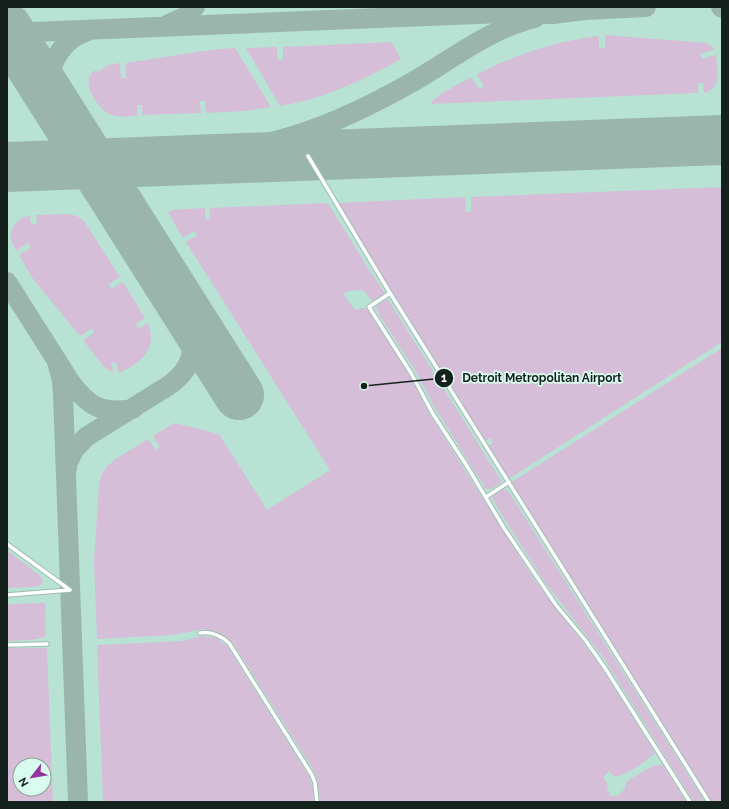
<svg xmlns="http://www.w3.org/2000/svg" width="729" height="809" viewBox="0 0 729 809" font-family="Raleway,sans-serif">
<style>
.built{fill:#b8e2d4;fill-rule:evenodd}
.green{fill:#d6bed9;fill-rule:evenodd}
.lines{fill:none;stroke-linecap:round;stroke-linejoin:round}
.taxiway{stroke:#9ab6ac;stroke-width:20}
.runway{stroke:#9ab6ac;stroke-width:50}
.service-casing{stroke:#9dbcb2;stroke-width:5.5}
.service{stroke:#fff;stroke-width:3.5}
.leader{fill:none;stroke:#15211d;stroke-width:1.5}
.callout-dot{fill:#15211d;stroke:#d9faef;stroke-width:1.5}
.mark-label{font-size:12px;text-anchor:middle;font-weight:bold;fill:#fff}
.callout-label{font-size:12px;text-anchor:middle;font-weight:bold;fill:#15211d;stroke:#d9faef;stroke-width:3.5;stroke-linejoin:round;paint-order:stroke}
</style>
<rect width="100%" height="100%" fill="#ccede2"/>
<path class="built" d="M7 7H722V802H7ZM20 765H44V789H20Z"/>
<path class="green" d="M605 35 707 43 715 49 700 54 702 59 716 55C717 70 723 88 704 93L703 83H698V93L431 104C434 96 463 82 471 77L479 89 484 86 477 74C515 55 556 41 599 36V48H605Z
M391 42 401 59C364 80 323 99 280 106L246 48 277 47V60H283V47Z
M235 48 271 107 245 111 206 113 205 101H200L201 113 142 115V105H137V116C128 116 117 118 109 114 97 108 78 79 96 70L98 72 108 65 120 63 121 78H126V63L209 50Z
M722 187V342L510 478H506L487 448 493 442 490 438 483 442 377 270 378 268 338 203 465 197 466 212 471 211V197Z
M328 203 371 273H372L385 294 374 300H371L363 290 348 291 343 294 355 310 362 308 367 309 409 375 428 412 533 578 599 664 655 753C644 763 629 774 614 777L609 771 603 777 608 784 607 788 611 797 618 795 624 790 627 781 652 766 663 765 686 802H320L317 778 313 769 233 643 223 635 212 631 202 629 173 635 97 639 94 561 99 484 102 473 107 467 114 460 148 439 156 450 160 447 153 436 174 423 219 434 267 510 330 470 186 242 197 235 194 231 183 238 168 212 171 210 205 208V220L210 219V208Z
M67 214 77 216 84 221 120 277 109 284 111 289 123 282 145 318 136 324 138 329 148 323C158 349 141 363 119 373L116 362 111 363 114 373 104 367 83 340 94 333 92 328 80 336 33 279 19 255 31 248 28 243 16 251C14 247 12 242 11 238 9 227 20 216 30 216L31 224H37L36 215Z
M388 299 502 482C497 485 492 490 486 489L484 486 435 408 415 370 380 316 376 308 377 305Z
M722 348V802H711L513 488 512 482Z
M503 488 509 492 705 802H694L603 657 544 581 495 504 492 496Z
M7 550 40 576 43 581 42 584 36 587 7 588Z
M45 603 46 637 30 640 7 641V604Z
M202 636 216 638 227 646 309 776 313 790V802H103L97 645 182 641Z
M7 648H47L53 802H7ZM20 765H44V789H20Z"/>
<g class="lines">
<path class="taxiway" d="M721 7 722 8
M167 25 185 17 195 7
M7 33 503 13 553 14 584 10 646 7
M61 114C57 105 52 95 51 85 48 61 65 38 88 31
M73 133C87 149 96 157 118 163
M696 140 712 137 722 133
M7 159 25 162 56 165
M184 161C223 153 264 146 302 133 339 121 375 103 409 84 450 61 488 29 535 18
M7 282 71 383C89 407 102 414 133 409
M57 362 62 380 63 395 78 802
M67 469V464L74 450 86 437 168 386C199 365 195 341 185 309"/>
<path class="runway" d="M7 28 239 395
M7 167 722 140"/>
<defs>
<path id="service" d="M308 156 390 293 709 802
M390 293 369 307 411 373 433 414 467 466 504 528 556 605 586 641 605 668 690 802
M486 497 509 482
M7 544 70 590
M7 595 70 590
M200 633C212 631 221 636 229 643L312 775 315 783 317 802
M7 645 47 644"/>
</defs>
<use href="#service" class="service-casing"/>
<use href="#service" class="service"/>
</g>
<path class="leader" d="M364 386L444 378"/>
<g class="callout-dot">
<circle cx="364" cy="386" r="4"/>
<circle cx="444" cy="378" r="10"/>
</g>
<g class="mark-label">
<text x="444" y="382">1</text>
</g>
<g class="callout-label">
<text x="542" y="382">Detroit Metropolitan Airport</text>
</g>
<rect width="729" height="809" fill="none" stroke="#15211d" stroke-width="16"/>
<g transform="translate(32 777) rotate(239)"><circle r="19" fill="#d9faef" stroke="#8ba39b"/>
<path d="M0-3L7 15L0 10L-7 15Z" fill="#93369f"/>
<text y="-6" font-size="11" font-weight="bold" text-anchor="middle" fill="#15211d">N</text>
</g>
</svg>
